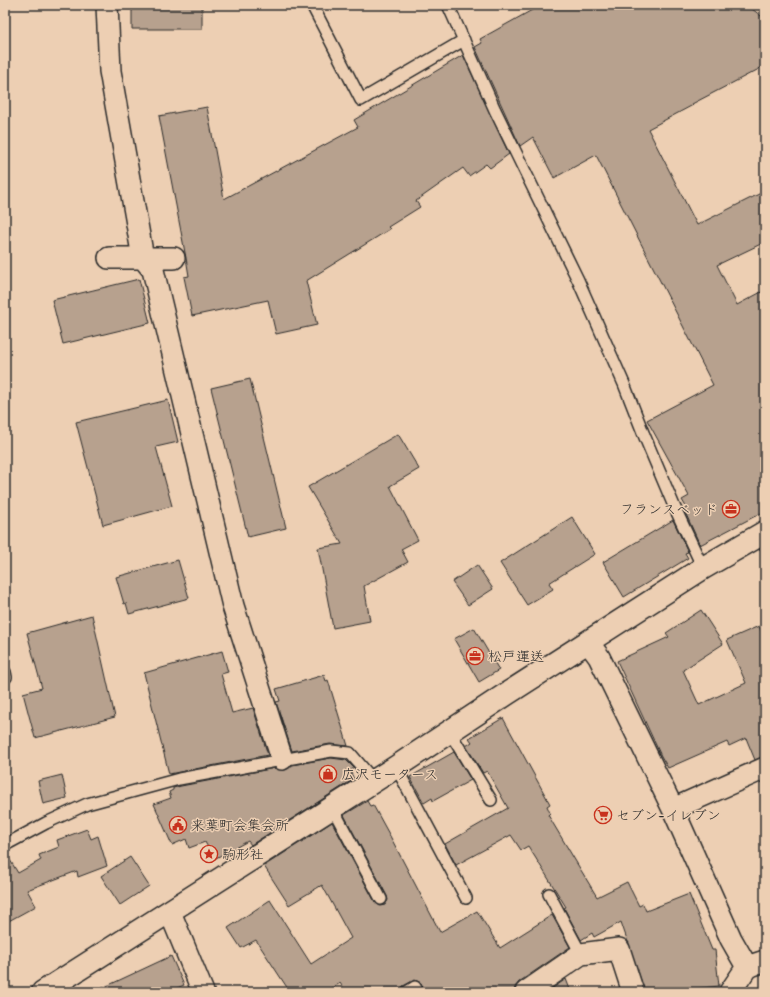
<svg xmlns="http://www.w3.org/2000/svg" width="770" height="997" viewBox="0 0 770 997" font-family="'Shantell Sans','Klee One',sans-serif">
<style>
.building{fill:#b7a18e;stroke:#2b2b2b}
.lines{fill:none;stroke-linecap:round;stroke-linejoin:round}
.service-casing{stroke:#2b2b2b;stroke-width:14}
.minor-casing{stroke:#2b2b2b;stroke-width:24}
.tertiary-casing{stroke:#2b2b2b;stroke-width:25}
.service{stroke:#edcfb3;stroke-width:11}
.minor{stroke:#edcfb3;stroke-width:21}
.tertiary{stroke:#edcfb3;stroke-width:22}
.labels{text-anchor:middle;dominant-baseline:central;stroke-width:3;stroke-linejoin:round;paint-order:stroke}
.poi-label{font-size:14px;fill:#2b2b2b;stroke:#edcfb3;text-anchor:start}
</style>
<rect width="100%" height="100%" fill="#edcfb3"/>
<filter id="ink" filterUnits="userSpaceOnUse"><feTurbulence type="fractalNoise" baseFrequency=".025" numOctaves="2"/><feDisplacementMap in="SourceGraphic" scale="8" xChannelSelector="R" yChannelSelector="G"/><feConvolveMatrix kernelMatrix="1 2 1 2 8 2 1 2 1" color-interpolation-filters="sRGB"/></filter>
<g filter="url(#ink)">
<path class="building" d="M132 5H202V29H132Z
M541 5H747L765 19V62L759 69 692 104 693 105 648 129 697 225 765 191V242L717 265 737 305 765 290V511L700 545 685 512 688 510 682 500 689 496 647 420 713 385 596 155 554 178 533 137 520 146 475 47 482 43 480 39Z
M463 55 509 154 490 168 486 164 469 176 463 168 416 201 420 207 388 227 390 229 306 281 317 325 276 334 268 300 192 316 184 277 189 276 186 258 159 116 207 107 224 199 358 127 354 120Z
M139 279 150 323 63 344 52 300Z
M250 379 286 528 248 537 211 388Z
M168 400 178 442 156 447 172 506 103 525 76 422Z
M398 434 419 469 390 486 418 540 401 549 408 562 364 586 370 621 333 628 318 548 342 544 308 487Z
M572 517 595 554 549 583 553 589 527 605 500 563Z
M673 520 688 552 685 553 688 558 624 597 603 562Z
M178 560 189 598 129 614 126 603 124 604 116 577Z
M477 565 493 589 468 605 452 582Z
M701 610 723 644 683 670 699 705 746 683 727 640 759 626 765 639V756L755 760 746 738 729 746 727 742 668 768 661 756 617 661 669 637 666 633Z
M92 615 115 717 35 738 23 693 42 688 27 633Z
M474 628 499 670 479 682 454 639Z
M222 651 228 672 221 674 232 713 253 708 268 755 169 774 144 673Z
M324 675 326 681 328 680 348 746 330 744 292 751 276 702 280 701 276 689Z
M503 718 550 804 547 806 550 813 548 815 597 897 627 882 639 906 643 904 646 911 689 894 712 950H715L719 986 694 989V992H645L621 922 594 937 592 933 581 940 564 908 566 907 535 857 528 846 521 850 511 835 456 865 445 844 508 808 487 771 483 773 466 746 472 742 469 738Z
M454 752 471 780 433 801 432 798 424 803 410 777Z
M331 758 346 760 354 768 350 771 354 779 251 845 248 841 214 859 205 842 189 848 186 839 172 845 154 804 171 798 169 792 173 790V788L181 786 275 768 285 770 292 765Z
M62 775 67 798 43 804 38 781Z
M367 801 370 806 373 805 390 836 440 932 477 911 500 948 552 915 570 947 519 982 515 987 514 992H425L421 983 415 980 403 986 400 992H346L340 983 327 992H290L256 940 241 948 228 928 270 900 311 964 351 938 322 885 289 905 264 866 332 822 375 902 380 906 385 905 388 900 387 896 344 815Z
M87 829 91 839 98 836 107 866 78 877 77 871 27 890 36 906 5 923V852L18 873 41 860 39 855 59 847 57 840Z
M130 857 149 886 120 905 101 876Z
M171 956 184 985 168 992H94Z
M566 979 571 992H547Z"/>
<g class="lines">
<defs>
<path id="service" d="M312 5 361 100 464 40
M448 5 495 110 578 280 624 384 644 435 674 506 703 568
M5 672 6 677 5 678
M449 731 491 800
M396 767 466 898
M332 807 381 899
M5 845 46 823 87 804 179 779 331 751 350 753 374 781
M549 894 581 954
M407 992 415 987 418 992"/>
<path id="minor" d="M107 5 110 71 143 258 153 270 233 606 282 759
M109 258H174
M588 642 599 657 673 809 731 939 747 967 765 961
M673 809 765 768
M170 912 203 992
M526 992 581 954 619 949 633 992
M730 992 747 967"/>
<path id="tertiary" d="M43 992 396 767 508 693 703 568 765 532"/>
</defs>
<use href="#service" class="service-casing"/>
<use href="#minor" class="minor-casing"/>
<use href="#tertiary" class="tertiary-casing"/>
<use href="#service" class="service"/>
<use href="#minor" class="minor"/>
<use href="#tertiary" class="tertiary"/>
</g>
</g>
<defs>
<symbol id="office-ring" viewBox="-11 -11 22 22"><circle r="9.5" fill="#edcfb3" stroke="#c8321e" stroke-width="1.5"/><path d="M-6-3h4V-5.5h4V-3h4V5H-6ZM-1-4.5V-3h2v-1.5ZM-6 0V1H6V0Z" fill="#c8321e"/></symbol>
<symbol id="shop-ring" viewBox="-11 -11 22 22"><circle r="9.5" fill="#edcfb3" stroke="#c8321e" stroke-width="1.5"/><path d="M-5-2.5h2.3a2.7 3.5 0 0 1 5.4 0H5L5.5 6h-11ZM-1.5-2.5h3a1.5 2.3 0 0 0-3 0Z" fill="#c8321e"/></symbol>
<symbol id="supermarket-ring" viewBox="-11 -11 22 22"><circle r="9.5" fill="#edcfb3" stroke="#c8321e" stroke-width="1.5"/><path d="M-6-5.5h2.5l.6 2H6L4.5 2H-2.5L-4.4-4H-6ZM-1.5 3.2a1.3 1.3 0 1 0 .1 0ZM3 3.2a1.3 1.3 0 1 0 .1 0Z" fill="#c8321e"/></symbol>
<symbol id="civic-ring" viewBox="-11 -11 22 22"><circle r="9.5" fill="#edcfb3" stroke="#c8321e" stroke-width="1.5"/><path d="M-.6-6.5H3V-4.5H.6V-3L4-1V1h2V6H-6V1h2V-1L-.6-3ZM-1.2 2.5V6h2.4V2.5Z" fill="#c8321e"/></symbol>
<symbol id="sight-ring" viewBox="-11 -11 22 22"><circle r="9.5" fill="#edcfb3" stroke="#c8321e" stroke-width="1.5"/><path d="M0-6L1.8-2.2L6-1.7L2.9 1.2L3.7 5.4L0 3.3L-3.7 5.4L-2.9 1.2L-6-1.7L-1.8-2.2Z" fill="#c8321e"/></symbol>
</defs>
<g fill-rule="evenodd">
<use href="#office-ring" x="721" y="499" width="20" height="20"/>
<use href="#office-ring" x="465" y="646" width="20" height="20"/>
<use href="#shop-ring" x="318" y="764" width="20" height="20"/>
<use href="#supermarket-ring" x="593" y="805" width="20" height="20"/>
<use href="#civic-ring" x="168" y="815" width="20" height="20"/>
<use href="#sight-ring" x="199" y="844" width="20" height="20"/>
</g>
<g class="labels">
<g class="poi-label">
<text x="718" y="509" text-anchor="end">フランスベッド</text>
<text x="488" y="656">松戸運送</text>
<text x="341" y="774">広沢モータース</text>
<text x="616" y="815">セブン-イレブン</text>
<text x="191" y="825">来葉町会集会所</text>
<text x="222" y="854">駒形社</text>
</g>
</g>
<rect width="770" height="997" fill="none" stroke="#edcfb3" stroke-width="20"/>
<rect x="10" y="10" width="750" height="977" fill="none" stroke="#2b2b2b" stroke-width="1.5" filter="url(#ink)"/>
</svg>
